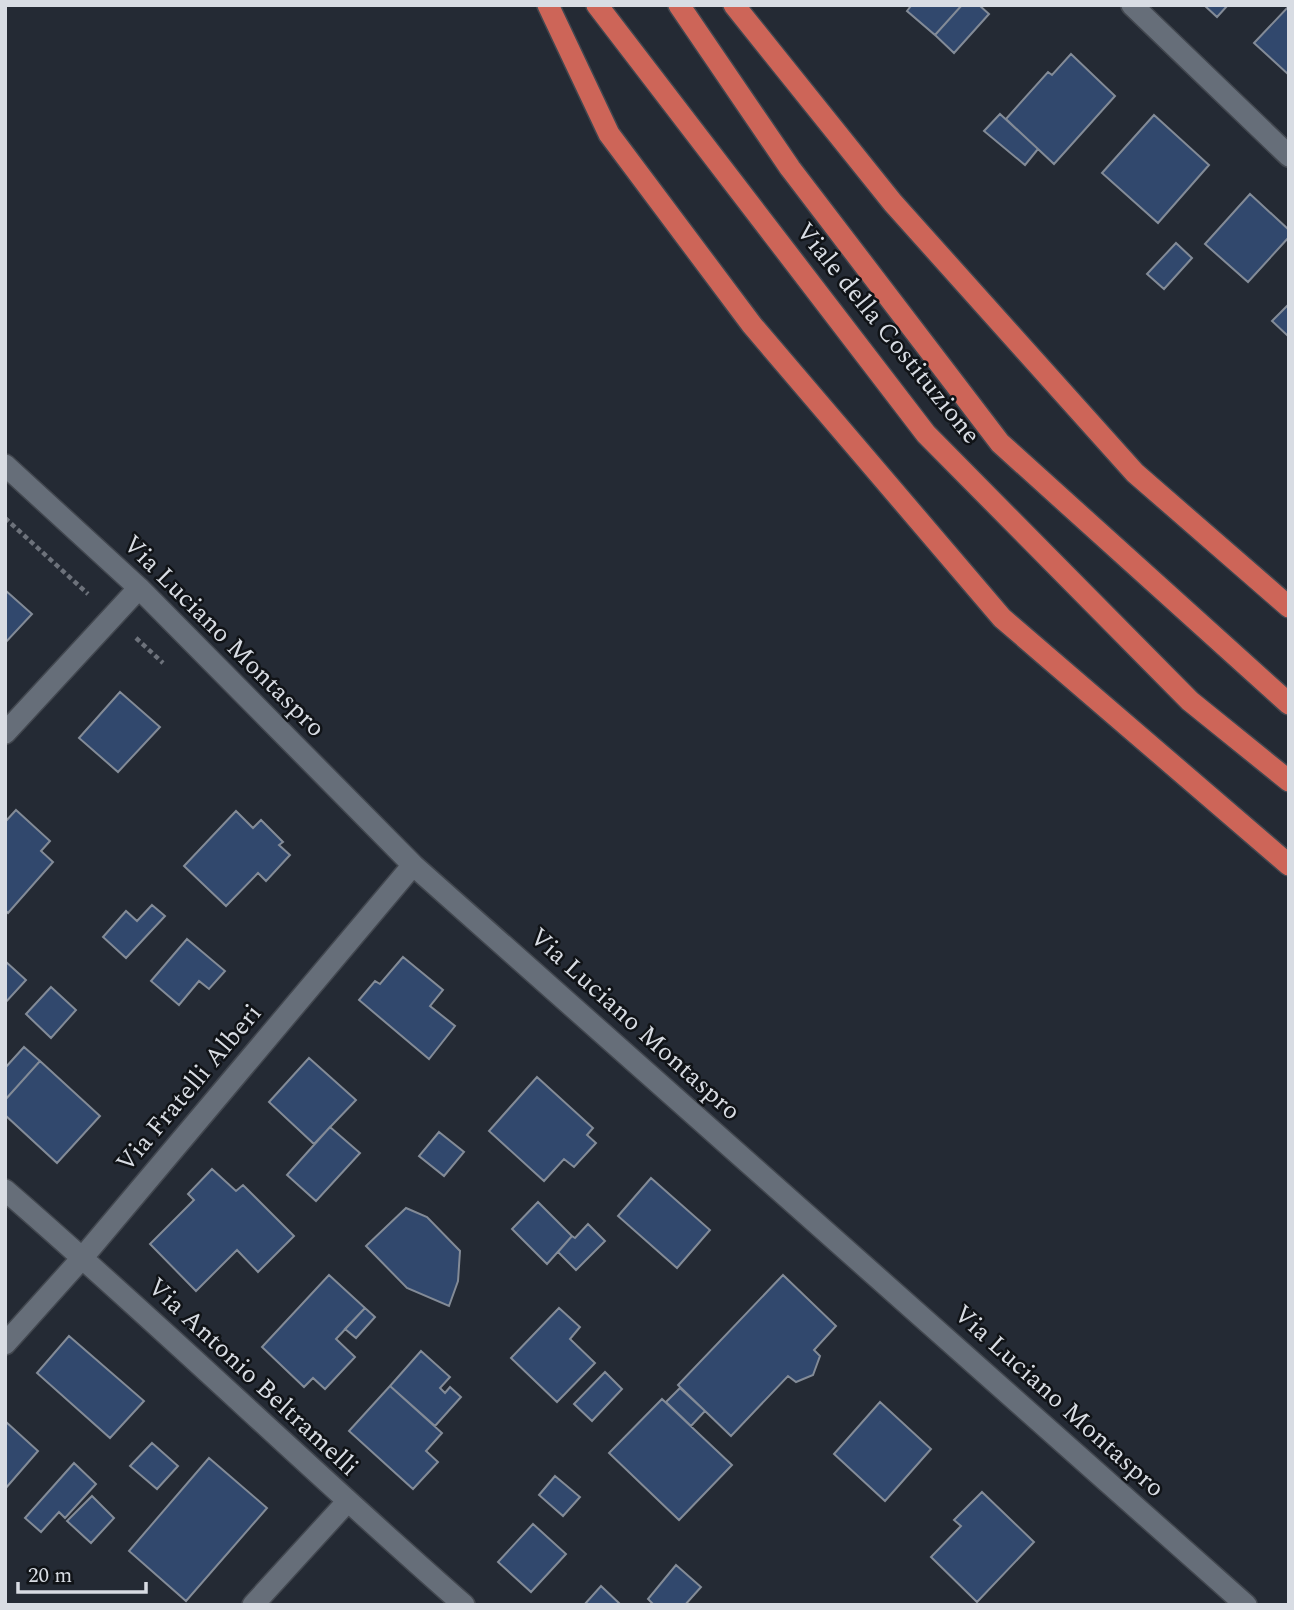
<svg xmlns="http://www.w3.org/2000/svg" width="1294" height="1610" viewBox="0 0 1294 1610" font-family="Spectral,serif">
<style>
.building{fill:#31486d;stroke:#838b97;stroke-width:2}
.lines{fill:none;stroke-linecap:round;stroke-linejoin:round}
.minor-casing{stroke:#42474f;stroke-width:24}
.trunk-casing{stroke:#42474f;stroke-width:24}
.path{stroke:#6d727b;stroke-width:4.5;stroke-dasharray:5 3.5;stroke-linecap:butt}
.minor{stroke:#666e79;stroke-width:21}
.trunk{stroke:#cd6558;stroke-width:21}
.labels{text-anchor:middle;dominant-baseline:central;stroke-width:5;stroke-linejoin:round;paint-order:stroke}
.street-label{font-size:26px;fill:#d8dce3;stroke:#101317}
</style>
<rect width="100%" height="100%" fill="#242a34"/>
<path class="building" d="M908 5H962L935 35 907 11 910 7Z
M962 5H979L989 14 954 53 935 35Z
M1204 5H1228L1217 17Z
M1289 6V75L1254 43Z
M1071 54 1115 96 1054 164 1006 119 1048 72 1052 75Z
M1000 114 1038 149 1025 165 984 131Z
M1154 115 1209 165 1158 223 1102 173Z
M1250 194 1289 230V237L1248 282 1205 244Z
M1176 243 1192 258 1164 289 1147 274Z
M1289 304V337L1272 321Z
M5 590 32 614 5 643Z
M120 692 160 727 118 772 79 738Z
M16 810 50 841 41 851 53 862 8 913 5 910V822Z
M236 811 253 828 261 820 283 842 279 845 290 855 266 881 258 873 226 906 184 866Z
M152 905 165 916 126 958 103 937 126 911 137 921Z
M187 939 225 971 209 989 199 981 179 1005 151 981Z
M403 957 443 990 430 1006 455 1026 429 1059 359 1000 375 981 380 984Z
M5 961 26 980 5 1003Z
M51 987 76 1010 51 1038 26 1014Z
M24 1047 40 1061 5 1100V1068Z
M309 1058 356 1100 314 1144 269 1102Z
M40 1061 100 1116 57 1163 5 1115V1100Z
M537 1077 593 1128 587 1135 596 1143 574 1167 564 1159 544 1181 489 1131Z
M330 1127 360 1153 316 1201 287 1175Z
M439 1132 464 1152 444 1176 419 1156Z
M212 1169 236 1191 243 1185 294 1236 258 1272 237 1250 196 1291 150 1244 194 1200 188 1194Z
M651 1178 710 1230 677 1268 618 1216Z
M538 1202 572 1236 547 1264 512 1229Z
M406 1208 427 1217 460 1251 458 1281 449 1306 407 1288 366 1246Z
M588 1224 605 1241 576 1270 558 1252 572 1236 575 1238Z
M329 1275 365 1308 336 1339 355 1357 325 1389 313 1378 304 1387 262 1347Z
M783 1275 836 1326 814 1350 820 1356 813 1375 796 1382 788 1376 731 1436 678 1385Z
M365 1308 375 1317 356 1338 345 1329Z
M559 1308 580 1327 570 1339 595 1363 557 1402 511 1358Z
M69 1336 144 1401 110 1438 37 1373Z
M421 1351 450 1377 440 1388 445 1393 450 1387 461 1397 435 1426 390 1386Z
M605 1372 622 1389 592 1421 574 1404Z
M390 1386 442 1433 426 1451 438 1462 413 1489 349 1431Z
M680 1388 705 1411 691 1426 666 1402Z
M662 1399 732 1465 679 1520 609 1453Z
M880 1402 931 1449 885 1501 834 1454Z
M5 1421 38 1451 5 1489Z
M152 1443 178 1466 157 1489 130 1466Z
M209 1458 267 1508 186 1601 129 1551Z
M74 1463 96 1484 65 1518 59 1512 41 1532 25 1518Z
M555 1476 580 1497 563 1516 539 1495Z
M982 1492 1034 1542 977 1602 931 1557 961 1526 954 1520Z
M92 1496 114 1518 91 1543 67 1521Z
M533 1524 566 1554 531 1592 498 1562Z
M676 1565 701 1587 685 1605H654L648 1599Z
M601 1586 621 1605H584Z"/>
<g class="lines">
<defs>
<path id="minor" d="M1132 5 1289 156
M5 465 139 588 413 865 1246 1605
M5 733 139 588
M5 1190C161 1325 309 1469 464 1605
M5 1344 83 1257 413 865
M253 1605 347 1502"/>
<path id="trunk" d="M548 5 609 134 752 325 1002 618 1289 865
M597 5 926 434 1190 701 1289 781
M679 5 790 168 1000 443 1289 704
M734 5 893 203 1135 473 1289 607"/>
</defs>
<use href="#minor" class="minor-casing"/>
<use href="#trunk" class="trunk-casing"/>
<path class="path" d="M5 518 88 594
M136 638 163 663"/>
<use href="#minor" class="minor"/>
<use href="#trunk" class="trunk"/>
</g>
<g class="labels">
<g class="street-label">
<text transform="translate(888 333) rotate(51)">Viale della Costituzione</text>
<text transform="translate(224 636) rotate(45)">Via Luciano Montaspro</text>
<text transform="translate(635 1024) rotate(42)">Via Luciano Montaspro</text>
<text transform="translate(189 1088) rotate(-50)">Via Fratelli Alberi</text>
<text transform="translate(253 1377) rotate(43)">Via Antonio Beltramelli</text>
<text transform="translate(1059 1401) rotate(42)">Via Luciano Montaspro</text>
</g>
</g>
<rect width="1294" height="1610" fill="none" stroke="#d8dce3" stroke-width="14"/>
<path d="M18 1582v10h128v-10" fill="none" stroke="#d8dce3" stroke-width="3.5"/>
<text x="28" y="1582" font-size="21" fill="#d8dce3" stroke="#101317" stroke-width="5" paint-order="stroke">20 m</text>
</svg>
